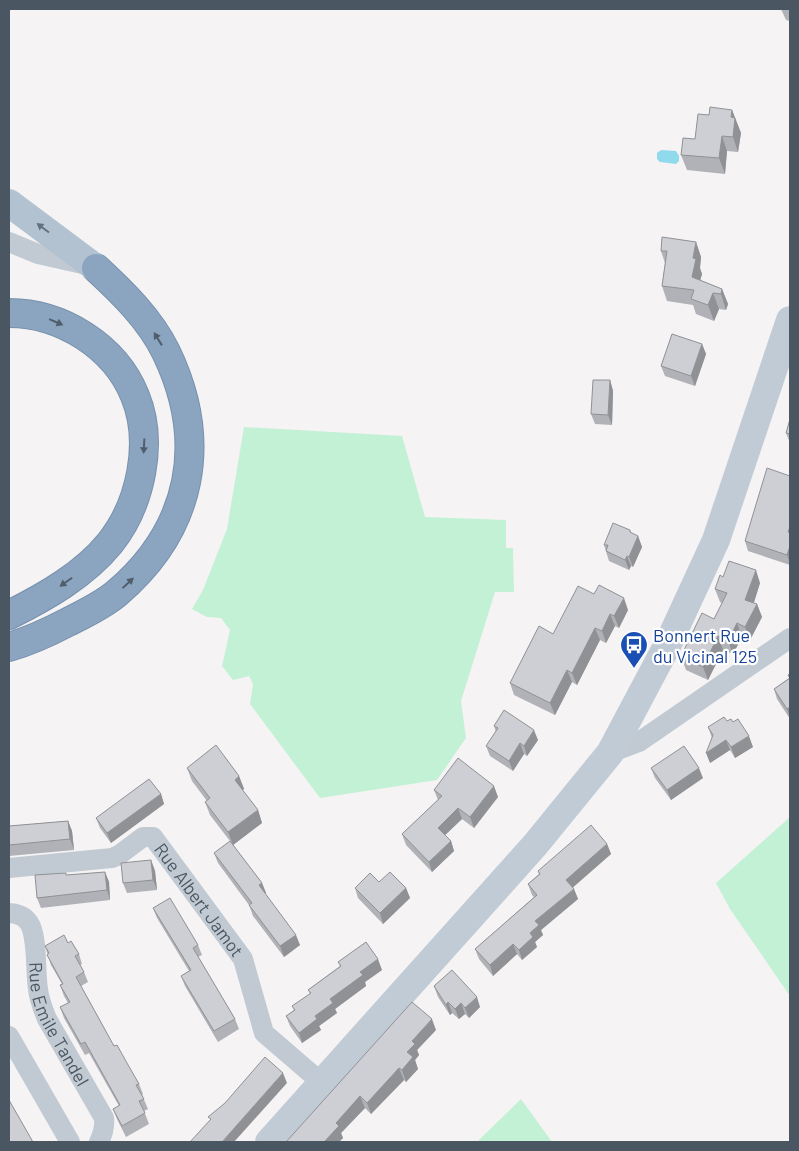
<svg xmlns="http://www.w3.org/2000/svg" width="799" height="1151" viewBox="0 0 799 1151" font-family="Barlow,sans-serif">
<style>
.green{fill:#c3f1d5}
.water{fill:#90daee}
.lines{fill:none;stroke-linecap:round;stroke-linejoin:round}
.highway-casing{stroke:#7690ad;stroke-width:30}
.street{stroke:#c1cad2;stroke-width:20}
.secondary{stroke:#c1cbd6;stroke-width:28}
.primary{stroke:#b3c2d1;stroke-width:28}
.highway{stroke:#8ba5c1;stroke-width:28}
.wall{fill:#b0b2b7}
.shaded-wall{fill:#909195}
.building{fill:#cdcfd5;stroke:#909195}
.oneway{fill:#64717d}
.oneway2{fill:#505e6b}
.labels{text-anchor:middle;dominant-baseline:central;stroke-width:4.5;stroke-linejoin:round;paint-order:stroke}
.transit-label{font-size:18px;fill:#164399;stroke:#fff;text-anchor:start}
.street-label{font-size:18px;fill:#4a5661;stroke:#fff}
</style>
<rect width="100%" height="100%" fill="#f5f3f3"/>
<path class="green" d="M244 427 402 436 425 517 506 520V548H513L514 592H495L461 701 466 738 437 780 320 798 250 704 253 684 249 676 233 680 222 666 230 630 221 618 207 617 192 609 203 590 227 529Z
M790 817V996L730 909 716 883Z
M521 1099 552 1142H477Z"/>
<path class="water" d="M661 150 676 151 679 156V161L676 164 660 162 657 159V153Z"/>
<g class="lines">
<defs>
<path id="highway" d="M9 313C61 313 115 346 135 396 154 442 141 504 110 543 84 575 45 597 9 615
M9 647C29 641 49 632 68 622 84 614 103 605 117 593 193 528 209 441 166 352 150 319 122 292 96 268"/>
</defs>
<use href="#highway" class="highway-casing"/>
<g class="street">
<path d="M9 242 38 254 87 265"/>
<path d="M610 753 639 742 790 638"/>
<path id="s1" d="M9 868 112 858 119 855 143 837H153L243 959 264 1033 322 1083"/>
<path id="s2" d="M9 913C16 913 25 916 29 923 38 936 35 972 38 989 39 1000 43 1009 47 1019L104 1118C105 1127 103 1134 99 1142"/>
<path d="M9 1036 70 1142"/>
</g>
<path class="secondary" d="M269 1142 535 845 610 753 668 644 716 540 790 320"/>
<path class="primary" d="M9 203 96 268"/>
<use href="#highway" class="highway"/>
</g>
<path class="wall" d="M781 9H790V21L786 20Z
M732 110 741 133 738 152 727 151 725 174 687 170 681 155 695 139 709 115Z
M696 242 701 257 700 268 702 274 700 280 722 289 728 304 726 310 719 309 714 321 696 314 693 305 667 301 662 286 665 263 661 251Z
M702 344 706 354 695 386 665 376 661 366Z
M610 380 613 391 612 425 595 424 591 414Z
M790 419V443L786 433Z
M790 476V565L748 551 745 541Z
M630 530 631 533 638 536 642 547 633 567 631 566 629 570 609 561 604 545Z
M723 577 760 583 754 603 757 604 762 617 750 640 742 637 733 654 723 650 708 680 686 670 681 656 714 619 722 603 720 602 715 589Z
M594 594 628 610 619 628 615 626 606 643 600 640 577 685 572 682 555 715 514 695 510 683 553 634Z
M790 673V719L777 699 774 689 789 678 788 675Z
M727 721 733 722 753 747 735 758 730 750 710 763 712 738 708 727Z
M494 726 538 740 527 756 524 754 513 771 490 756 486 746 496 732Z
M187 768 239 776 244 789 242 790 258 810 262 823 233 845 262 883 266 893 265 894 300 945 284 957 253 916 249 905 218 863 214 853 230 841 210 815 205 802 207 801 192 781Z
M651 768 703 778 671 800 655 778Z
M434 790 498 797 474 828 462 819 445 835 451 841 454 851 432 872 406 845 402 834 438 800Z
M161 794 164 804 111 843 100 828 96 818Z
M68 821 72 831 74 850 9 856V826Z
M607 844 611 854 573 887 578 899 541 930 543 935 535 942 537 947 522 960 517 954 493 976 479 959 475 949 534 897 532 895 528 884 539 874 538 871Z
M151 860 155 871 157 890 127 893 123 883Z
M105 872 109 882 110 900 41 908 37 898 67 875Z
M379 882 406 888 410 898 383 924 358 898 355 888Z
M153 908 198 945 202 955 198 957 235 1019 239 1029 218 1042 185 986 181 976 189 971 157 918Z
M68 943 79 954 82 964 80 965 84 972 88 982 81 986 114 1046 139 1084 143 1094 142 1095 148 1109 144 1111 149 1124 126 1137 117 1119 113 1109 119 1106 89 1053 85 1055 64 1018 60 1007 68 1003 64 996 60 985 62 984 51 965 45 946Z
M338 962 382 970 365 982 366 986 335 1009 337 1013 319 1026 321 1030 302 1043 290 1026 286 1016 294 1010 292 1006 310 994 308 990 340 966Z
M434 986 480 1007 469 1018 465 1014 459 1019 452 1013 450 1015 438 997Z
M436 1030 417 1050 419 1055 415 1060 418 1069 406 1082 404 1080 371 1114 365 1108 341 1133 343 1138 339 1142H286Z"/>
<path class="shaded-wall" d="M732 110 741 133 738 152 733 137 731 117Z
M722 136 727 151 725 174 719 158Z
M696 242 701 257 700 268 702 274 697 292 692 277 693 258Z
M722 289 728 304 726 310 721 294Z
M713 293 719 309 714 321 708 305Z
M702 344 706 354 695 386 691 376Z
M610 380 613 391 612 425 608 415Z
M638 536 642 547 633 567 629 557Z
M790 546V563L787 555Z
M627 556 631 566 629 570 625 560Z
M756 570 760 583 750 614 745 600Z
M624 598 628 610 619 628 614 616Z
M757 604 762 617 750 640 745 627Z
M610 614 615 626 606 643 602 631Z
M737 623 742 637 733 654 728 641Z
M595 628 600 640 577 685 572 673Z
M718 636 723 650 708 680 703 667Z
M567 670 572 682 555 715 550 703Z
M790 707V718L787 709Z
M534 730 538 740 527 756 524 746Z
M749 736 753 747 735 758 731 747Z
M726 740 730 750 710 763 706 753Z
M520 743 524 754 513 771 509 761Z
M699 768 703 778 671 800 667 790Z
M239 776 244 789 239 793 235 780Z
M494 786 498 797 474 828 470 817Z
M161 794 164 804 111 843 107 833Z
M458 808 462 819 442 838 438 828Z
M258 810 262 823 233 845 228 832Z
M68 821 72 831 74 850 70 839Z
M451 841 454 851 432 872 429 862Z
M607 844 611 854 570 890 566 880Z
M151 860 155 871 157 890 153 880Z
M105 872 109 882 110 900 107 890Z
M262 883 266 893 263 896 259 885Z
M406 888 410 898 383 924 380 913Z
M574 889 578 899 541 930 543 935 535 942 537 947 522 960 519 950 530 933 535 921Z
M296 935 300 945 284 957 280 946Z
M513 944 517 954 493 976 490 965Z
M378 959 382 970 365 982 366 986 335 1009 337 1013 319 1026 321 1030 302 1043 299 1033 330 999 360 972Z
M477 997 480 1007 469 1018 465 1008Z
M448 1002 452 1013 450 1015 446 1005Z
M461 1003 465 1014 459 1019 455 1009Z
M432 1019 436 1030 417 1050 419 1055 415 1060 418 1069 406 1082 402 1070 412 1041Z
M399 1068 404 1080 371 1114 367 1103Z
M283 1073 287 1083 234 1142H222Z
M360 1096 365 1108 341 1133 343 1138 339 1142H324L336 1123Z"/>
<path class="building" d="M710 107 732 110 731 117 735 118 733 137 722 136 719 158 681 155 683 138 695 139 698 114 709 115Z
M662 237 696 242 693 258 696 259 692 277 722 289 721 294 713 293 708 305 691 299 694 290 662 286 667 251H661Z
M672 334 702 344 691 376 661 366Z
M593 380H610L608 415 591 414Z
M790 419V434L786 433Z
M767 468 790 476V527L788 532 790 533V546L787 555 745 541Z
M613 523 630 530V532L638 536 629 557 627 556 625 560 606 551 608 545H604Z
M729 561 756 570 745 600 757 604 745 627 737 623 728 641 718 636 703 667 681 656 702 613 714 619 727 593 715 589 720 575 723 577Z
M599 585 624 598 614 616 610 614 602 631 595 628 572 673 567 670 550 703 510 683 539 626 553 634 578 586 594 594Z
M790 673V707L787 709 774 689 790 678 788 675Z
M504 710 534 730 524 746 520 743 509 761 486 746 498 728 494 726Z
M724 717 727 721 731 719 733 722 738 719 749 736 731 747 726 740 706 753 713 735 708 727Z
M216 745 239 776 235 780 258 810 228 832 205 802 210 798 187 768Z
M684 746 699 768 667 790 651 768Z
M458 758 494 786 470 817 458 808 438 828 451 841 429 862 402 834 442 796 434 790Z
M149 779 161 794 107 833 96 818Z
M68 821 70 839 9 845V826Z
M591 825 607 844 566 880 574 889 535 921 539 925 530 933 533 937 519 950 513 944 490 965 475 949 537 895 528 884 540 874 538 871Z
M230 841 262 883 259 885 296 935 280 946 249 905 252 903 214 853Z
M151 860 153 880 123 883 121 863Z
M105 872 107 890 37 898 35 875 66 873V875Z
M390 872 406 888 380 913 355 888 370 873 379 882Z
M170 898 198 945 193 948 235 1019 214 1031 181 976 191 970 153 908Z
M64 935 68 943 71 941 79 954 75 956 84 972 76 977 114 1046 117 1045 127 1063 139 1084 136 1085 144 1099 139 1101 145 1113 122 1126 113 1109 120 1105 85 1042 81 1044 60 1007 70 1002 60 985 63 984 47 955 49 953 45 946Z
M366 942 378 959 360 972 363 975 330 999 333 1003 315 1016 317 1019 299 1033 286 1016 295 1010 292 1006 311 993 308 990 341 966 338 962Z
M452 970 477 997 465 1008 461 1003 455 1009 448 1002 446 1005 434 986Z
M412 1002 432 1019 412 1041 415 1044 407 1052 413 1057 402 1070 399 1068 367 1103 360 1096 336 1123 339 1126 324 1142H286Z
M265 1057 283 1073 222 1142H190L211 1119 208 1117 225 1103Z
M9 1100 33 1142H9Z"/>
<defs><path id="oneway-solid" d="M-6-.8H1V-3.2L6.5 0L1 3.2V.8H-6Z" transform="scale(1.25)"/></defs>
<use class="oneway" href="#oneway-solid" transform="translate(43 228) rotate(-143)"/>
<g class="oneway2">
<use href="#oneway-solid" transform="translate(56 322) rotate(23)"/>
<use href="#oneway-solid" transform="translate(158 339) rotate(-122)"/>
<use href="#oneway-solid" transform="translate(144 446) rotate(93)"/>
<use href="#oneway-solid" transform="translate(66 582) rotate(145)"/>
<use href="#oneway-solid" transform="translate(128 583) rotate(-43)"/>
</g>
<defs>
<symbol id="bus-pin" viewBox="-11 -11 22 30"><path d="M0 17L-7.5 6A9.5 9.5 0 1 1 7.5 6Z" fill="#1a4fb4" stroke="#fff"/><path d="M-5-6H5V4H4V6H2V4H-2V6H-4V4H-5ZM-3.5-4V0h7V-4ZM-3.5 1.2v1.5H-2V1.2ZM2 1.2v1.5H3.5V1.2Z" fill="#fff"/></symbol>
</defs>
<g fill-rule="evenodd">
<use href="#bus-pin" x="618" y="629" width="32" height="43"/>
</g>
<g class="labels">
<g class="transit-label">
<text x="653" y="635">Bonnert Rue<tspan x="653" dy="21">du Vicinal 125</tspan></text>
</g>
<g class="street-label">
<text stroke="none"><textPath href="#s1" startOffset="229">Rue Albert Jamot</textPath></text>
<text stroke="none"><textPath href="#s2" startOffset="130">Rue Emile Tandel</textPath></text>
</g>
</g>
<rect width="799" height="1151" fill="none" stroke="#4a5661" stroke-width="20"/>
</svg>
